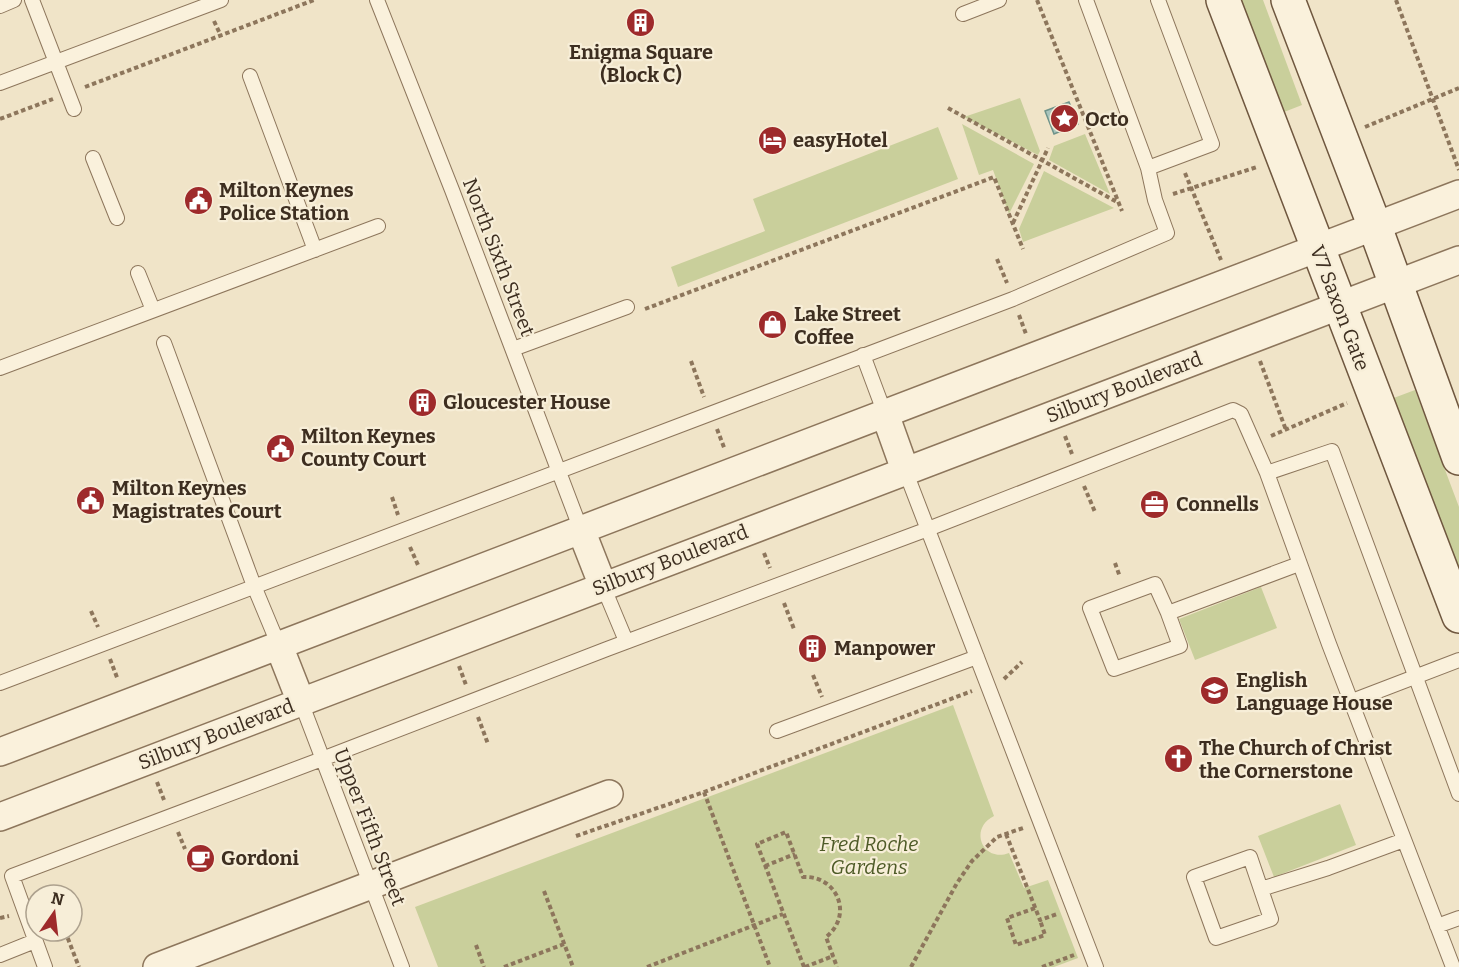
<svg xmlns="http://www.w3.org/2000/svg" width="1459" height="967" viewBox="0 0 1459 967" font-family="Bitter,serif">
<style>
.green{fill:#c9cf9b}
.water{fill:#a9c4bc;stroke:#6f938a;stroke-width:1.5}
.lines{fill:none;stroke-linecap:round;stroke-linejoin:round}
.lane-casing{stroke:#8d765c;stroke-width:16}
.street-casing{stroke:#8d765c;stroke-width:30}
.secondary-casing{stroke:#6f573f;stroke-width:36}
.path{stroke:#8d765c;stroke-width:4;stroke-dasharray:4.5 3;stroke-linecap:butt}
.lane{stroke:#faf1dc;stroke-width:14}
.street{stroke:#faf1dc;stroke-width:27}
.secondary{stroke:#faf1dc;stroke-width:33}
.labels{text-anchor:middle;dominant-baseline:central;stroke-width:4.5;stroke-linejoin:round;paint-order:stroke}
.poi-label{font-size:20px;font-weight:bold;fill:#3d2e20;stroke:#f7eed8;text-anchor:start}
.street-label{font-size:20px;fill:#3d2e20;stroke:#f7eed8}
.park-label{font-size:20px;font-style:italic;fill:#4d5a26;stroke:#f7eed8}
</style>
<rect width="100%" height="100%" fill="#f0e4c8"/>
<path class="green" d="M1236 0H1263L1302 105 1279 114Z
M1020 98 1040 151 1038 155 964 117Z
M962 124 1034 164 1009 214 993 170 979 175Z
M938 127 958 179 678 287 671 267 765 231 753 199Z
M1085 134 1110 194 1049 160 1054 146Z
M1044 171 1114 208 1023 242 1019 229Z
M1415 390 1459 507V578L1391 399Z
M1261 587 1277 628 1195 660 1179 619Z
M953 705 994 816C968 829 983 863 1009 853L1024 888 1048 880 1078 958 1054 967H438L415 907Z
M1340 804 1356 845 1274 877 1258 836Z"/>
<path class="water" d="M1069 102 1078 124 1054 134 1045 111Z"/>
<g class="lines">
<defs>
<path id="lane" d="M32 0 74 109
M377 0 452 190 581 530
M0 6 14 0
M963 14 999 0
M250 76 315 250
M0 83 221 0
M93 158 117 218
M1148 168 1212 144 1158 0
M138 273 153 310
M164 343 254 586 279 646
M513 349 627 307
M863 355 885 414
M0 368 378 226
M905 470 1096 967
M1267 473 1332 451 1459 794
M603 586 626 641
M1168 613 1155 584 1090 608 1114 669 1180 646 1168 613 1299 564
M0 683 1013 299 1167 233 1155 200 1148 168 1086 0
M1352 701 1459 660
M301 702 402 967
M777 731 977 657
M1250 857 1271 919 1216 938 1194 877Z
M1261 889 1328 868 1404 840
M1437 926 1459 918
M0 955 35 941
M45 967 12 876 322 759 607 649 928 529 1233 410 1241 414 1267 473 1329 644 1453 967"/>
<path id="street" d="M885 414 905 470
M581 530 603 586
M279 646 301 702
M0 752 1459 194
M0 817 1459 260
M157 967 609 794"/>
<path id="secondary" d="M1223 0 1459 616
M1288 0 1375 227 1459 458"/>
</defs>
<use href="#lane" class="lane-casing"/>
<use href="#street" class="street-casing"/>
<use href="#secondary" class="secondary-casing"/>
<path class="path" d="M1037 0 1122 211
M1396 0 1459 170
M214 21 221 36
M85 87 314 0
M948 108 1117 202
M0 119 53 99
M1365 127 1459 88
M1185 173 1221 260
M1173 194 1257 167
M1013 223 1048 148
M997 259 1007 283
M645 309 994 177 1023 249
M1019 315 1026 334
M691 361 704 397
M1260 361 1286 430
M717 429 725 450
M1065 436 1072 454
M1271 436 1347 403
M1084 486 1095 512
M392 497 398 515
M410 547 418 565
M764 553 770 568
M1115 563 1120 577
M784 603 794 629
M91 611 98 627
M110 659 118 680
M459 666 466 685
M813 675 822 697
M1004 679 1022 662
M478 717 488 744
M157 782 164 800
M704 792 770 967
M178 832 185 849
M1006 834 1040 920 1057 914
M576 836 704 792 972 691
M765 866 795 854
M544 891 573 967
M1035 908 1007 918 1016 945 1045 935 1040 920
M0 918 9 916
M65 931 79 967
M476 945 484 967
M504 967 564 944
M647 967 783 914
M804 967 757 844 786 832 803 877C837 875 854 915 826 937L837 967
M805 967 833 956
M911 967 957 883 972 861 997 837 1023 828
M1042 967 1074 955"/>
<use href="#lane" class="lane"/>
<use href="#street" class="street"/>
<use href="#secondary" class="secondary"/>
</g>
<defs>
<symbol id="building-disc" viewBox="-11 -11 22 22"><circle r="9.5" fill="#9e2a2b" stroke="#f7eed8"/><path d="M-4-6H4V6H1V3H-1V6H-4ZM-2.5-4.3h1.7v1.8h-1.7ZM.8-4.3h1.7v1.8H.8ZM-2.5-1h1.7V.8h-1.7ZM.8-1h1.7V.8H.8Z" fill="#fff"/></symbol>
<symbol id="sight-disc" viewBox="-11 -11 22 22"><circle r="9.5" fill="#9e2a2b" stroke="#f7eed8"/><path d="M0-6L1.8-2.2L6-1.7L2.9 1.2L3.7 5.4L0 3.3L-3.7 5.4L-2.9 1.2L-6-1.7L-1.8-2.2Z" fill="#fff"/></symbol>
<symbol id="hotel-disc" viewBox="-11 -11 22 22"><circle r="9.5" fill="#9e2a2b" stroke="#f7eed8"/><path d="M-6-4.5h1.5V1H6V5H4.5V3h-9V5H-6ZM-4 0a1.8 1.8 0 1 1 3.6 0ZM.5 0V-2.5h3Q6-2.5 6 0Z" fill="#fff"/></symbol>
<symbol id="civic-disc" viewBox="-11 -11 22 22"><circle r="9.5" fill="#9e2a2b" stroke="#f7eed8"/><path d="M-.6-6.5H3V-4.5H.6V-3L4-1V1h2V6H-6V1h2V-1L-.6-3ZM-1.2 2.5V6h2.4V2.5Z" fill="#fff"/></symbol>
<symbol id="shop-disc" viewBox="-11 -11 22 22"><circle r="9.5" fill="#9e2a2b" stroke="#f7eed8"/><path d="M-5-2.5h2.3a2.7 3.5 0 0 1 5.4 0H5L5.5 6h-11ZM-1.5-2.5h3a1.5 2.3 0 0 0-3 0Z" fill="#fff"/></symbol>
<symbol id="office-disc" viewBox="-11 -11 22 22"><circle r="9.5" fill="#9e2a2b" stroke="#f7eed8"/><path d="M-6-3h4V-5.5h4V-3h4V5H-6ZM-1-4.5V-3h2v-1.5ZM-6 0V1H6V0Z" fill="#fff"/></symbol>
<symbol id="university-disc" viewBox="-11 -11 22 22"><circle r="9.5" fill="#9e2a2b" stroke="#f7eed8"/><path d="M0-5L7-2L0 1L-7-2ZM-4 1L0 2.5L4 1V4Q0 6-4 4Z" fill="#fff"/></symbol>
<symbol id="church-disc" viewBox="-11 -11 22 22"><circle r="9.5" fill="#9e2a2b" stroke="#f7eed8"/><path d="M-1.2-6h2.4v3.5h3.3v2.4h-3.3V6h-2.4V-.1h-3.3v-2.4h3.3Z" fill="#fff"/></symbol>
<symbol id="cafe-disc" viewBox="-11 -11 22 22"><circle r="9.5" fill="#9e2a2b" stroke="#f7eed8"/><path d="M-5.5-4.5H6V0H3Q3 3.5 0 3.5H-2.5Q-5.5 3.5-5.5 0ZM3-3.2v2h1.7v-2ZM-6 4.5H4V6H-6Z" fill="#fff"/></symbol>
</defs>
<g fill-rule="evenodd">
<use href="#building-disc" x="624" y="6" width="33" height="33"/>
<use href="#sight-disc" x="1048" y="102" width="33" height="33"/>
<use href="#hotel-disc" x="756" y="124" width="33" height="33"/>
<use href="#civic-disc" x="182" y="184" width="33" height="33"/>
<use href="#shop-disc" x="756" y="308" width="33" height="33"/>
<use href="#building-disc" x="406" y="386" width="33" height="33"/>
<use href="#civic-disc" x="264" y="432" width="33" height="33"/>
<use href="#civic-disc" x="74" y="484" width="33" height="33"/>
<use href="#office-disc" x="1138" y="488" width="33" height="33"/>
<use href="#building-disc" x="796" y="632" width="33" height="33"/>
<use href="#university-disc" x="1198" y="674" width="33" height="33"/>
<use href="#church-disc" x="1162" y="742" width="33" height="33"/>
<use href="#cafe-disc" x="184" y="842" width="33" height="33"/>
</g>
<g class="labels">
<g class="poi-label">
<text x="641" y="52" text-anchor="middle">Enigma Square<tspan x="641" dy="23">(Block C)</tspan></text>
<text x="1085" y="119">Octo</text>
<text x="793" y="140">easyHotel</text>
<text x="219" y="190">Milton Keynes<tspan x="219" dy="23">Police Station</tspan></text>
<text x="794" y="314">Lake Street<tspan x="794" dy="23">Coffee</tspan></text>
<text x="443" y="402">Gloucester House</text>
<text x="301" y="436">Milton Keynes<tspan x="301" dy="23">County Court</tspan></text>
<text x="112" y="488">Milton Keynes<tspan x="112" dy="23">Magistrates Court</tspan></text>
<text x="1176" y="504">Connells</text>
<text x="834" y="648">Manpower</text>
<text x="1236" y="680">English<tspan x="1236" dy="23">Language House</tspan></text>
<text x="1199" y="748">The Church of Christ<tspan x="1199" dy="23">the Cornerstone</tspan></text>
<text x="221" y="858">Gordoni</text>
</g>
<g class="street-label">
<text transform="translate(499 257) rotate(69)">North Sixth Street</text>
<text transform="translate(1340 308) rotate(69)">V7 Saxon Gate</text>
<text transform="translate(1124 387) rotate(-21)">Silbury Boulevard</text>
<text transform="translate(670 560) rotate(-21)">Silbury Boulevard</text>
<text transform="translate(216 734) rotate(-21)">Silbury Boulevard</text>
<text transform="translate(370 827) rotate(69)">Upper Fifth Street</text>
</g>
<g class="park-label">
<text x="869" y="844">Fred Roche<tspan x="869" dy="23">Gardens</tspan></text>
</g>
</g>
<g transform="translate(54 913) rotate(14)"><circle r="28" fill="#f7eed8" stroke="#ada18e" stroke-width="1.5"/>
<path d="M0-4.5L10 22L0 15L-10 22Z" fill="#9e2a2b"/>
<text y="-9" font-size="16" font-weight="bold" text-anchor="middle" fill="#3d2e20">N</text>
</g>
</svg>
